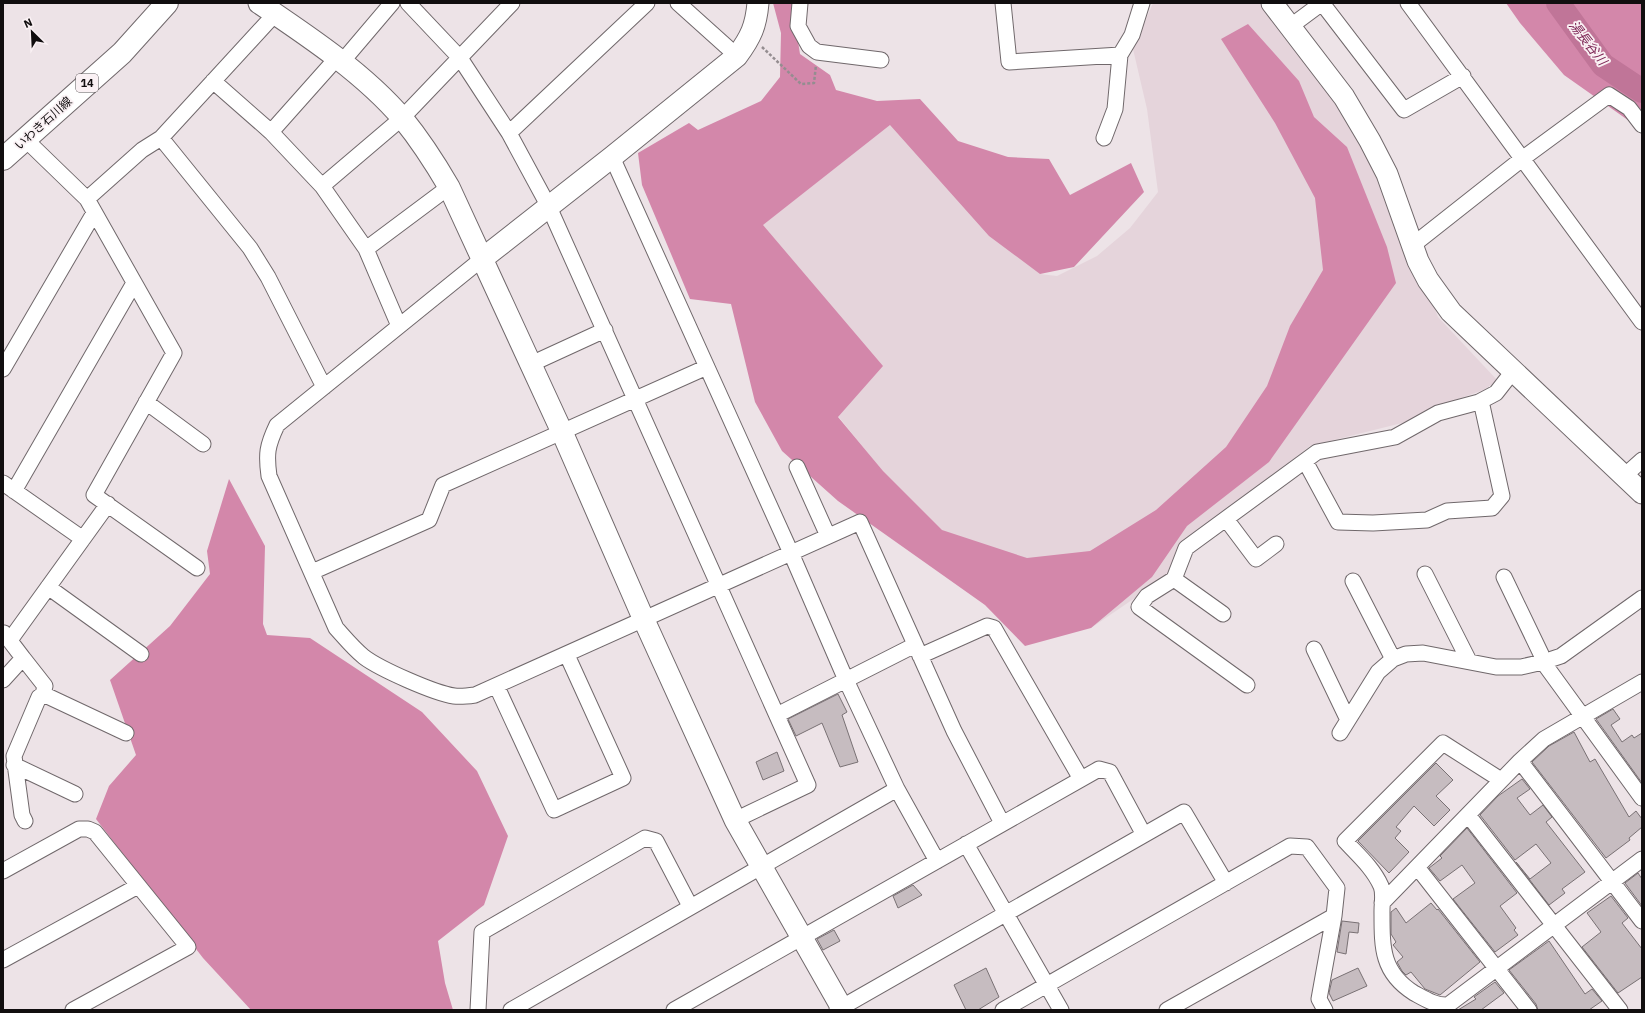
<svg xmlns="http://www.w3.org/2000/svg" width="1645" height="1013" viewBox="0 0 1645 1013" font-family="'IBM Plex Sans','Noto Sans JP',sans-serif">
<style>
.built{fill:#e5d4db}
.forest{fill:#d387aa}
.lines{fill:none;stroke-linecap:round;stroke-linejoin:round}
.river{stroke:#c07598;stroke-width:24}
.building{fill:#c6bcc0;stroke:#797174}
.street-casing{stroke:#70686b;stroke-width:17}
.secondary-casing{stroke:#70686b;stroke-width:23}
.primary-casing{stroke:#70686b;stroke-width:24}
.path{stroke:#948d90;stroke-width:2.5;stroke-dasharray:3 2;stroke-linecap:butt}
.street{stroke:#fff;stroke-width:15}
.secondary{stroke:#fff;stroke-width:21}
.primary{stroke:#fff;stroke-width:22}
.labels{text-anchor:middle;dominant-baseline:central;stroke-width:3.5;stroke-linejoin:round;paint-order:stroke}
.shield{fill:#faf1f4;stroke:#575254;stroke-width:1}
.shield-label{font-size:11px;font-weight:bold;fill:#110e0f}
.street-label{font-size:12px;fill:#110e0f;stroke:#faf1f4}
.water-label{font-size:13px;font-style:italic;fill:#791f50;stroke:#faf1f4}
</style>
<rect width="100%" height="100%" fill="#ede3e7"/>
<path class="built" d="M1153 3H1259L1286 35 1347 118 1390 196 1438 317 1498 381 1483 390 1439 406 1410 421 1310 446 1177 548 1167 576 1091 628 1023 626 948 552 838 416 750 235 900 117 1040 274 1057 276 1097 256 1130 228 1158 192 1147 109 1133 49Z"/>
<path class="forest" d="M773 3H792L800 54 830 75 836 90 877 101 920 99 958 141 1008 157 1049 159 1070 195 1131 163 1144 192 1074 267 1040 274 989 236 890 125 763 225 883 366 838 417 883 471 942 530 1027 558 1090 551 1156 510 1226 447 1267 386 1290 326 1323 270 1315 198 1275 123 1221 39 1248 24 1299 81 1314 117 1347 147 1387 247 1396 283 1269 462 1187 526 1152 577 1091 628 1025 646 985 605 838 501 782 451 755 402 731 304 690 299 642 185 638 153 689 123 698 130 761 101 780 77 781 33Z
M1506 3H1642V130L1564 75 1520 23Z
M229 479 265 546 263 624 267 635 310 638 422 712 477 771 508 836 484 905 438 941 445 983 453 1010H251L203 958 96 819 109 786 136 755 110 680 170 626 210 574 207 551Z"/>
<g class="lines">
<path class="river" d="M1558 3 1603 65 1642 91"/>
</g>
<path class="building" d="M838 694 847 712 842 715 858 762 840 767 822 723 796 736 788 719Z
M1613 709 1620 719 1611 725 1622 742 1632 735 1634 738 1642 733V783L1596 719Z
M1574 732 1590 762 1595 759 1629 817 1636 811 1642 819V827L1629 838 1630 840 1606 858 1532 762 1549 746Z
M777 752 784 771 763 780 756 762Z
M1436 763 1453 780 1436 796 1450 810 1434 826 1414 806 1396 827 1401 831 1395 838 1409 852 1389 873 1358 841Z
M1522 779 1530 789 1517 798 1530 815 1543 805 1552 817 1546 822 1585 872 1562 889 1565 893 1549 905 1516 862 1530 879 1551 863 1536 844 1515 860 1480 815 1498 796Z
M1467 828 1517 893 1500 906 1516 928 1514 930 1518 935 1495 952 1453 899 1475 883 1462 865 1440 881 1429 868 1442 858 1440 856Z
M1638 873 1642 879V906L1625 883Z
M913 885 922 895 898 908 893 896Z
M1611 896 1628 918 1622 923 1642 949V977L1618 993 1582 947 1601 932 1587 913Z
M1431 903 1437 910 1438 909 1480 962 1440 995 1425 989 1411 972 1406 975 1402 971 1397 962 1403 957 1393 945 1396 942 1391 934V912L1396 908 1406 923Z
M1342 921 1359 923 1358 933 1349 932 1346 954 1337 952Z
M834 930 840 941 823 950 817 939Z
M1549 941 1585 994 1592 989 1602 1001 1589 1010H1538L1536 1004 1509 970Z
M986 968 999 997 978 1010H966L954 985Z
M1358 968 1367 986 1333 1001 1329 993 1332 980Z
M1495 982 1504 993 1481 1010H1458L1476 999 1474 997Z"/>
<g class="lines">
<defs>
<path id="street" d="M408 3 460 58 509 133 549 207 808 785 735 820
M678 3 737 56
M800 3 798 26 809 46 817 52 881 60
M1003 3 1009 62 1120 55 1132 35 1142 3
M1322 3 1404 110 1463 76
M1408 3 1642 322
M1291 26 1322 3
M341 63 392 3
M213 81 271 132 322 186 366 249 399 326
M271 132 336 59
M509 133 647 3
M161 138 250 248 268 277 324 387
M1104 138 1115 109 1120 55
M25 139 87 199 174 353 94 495 197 568
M322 186 402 118 512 3
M87 199 142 150 161 138 275 14
M1413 245 1522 159 1609 95 1629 108 1642 125
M366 249 449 187
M482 259 277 425C267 446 266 454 269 476L336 628C345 638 353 648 364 657 380 669 434 693 454 696 460 697 468 696 475 695L860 522 954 731 1002 823
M531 364 605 330
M3 369 94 213
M146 402 203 444
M1305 461 1338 522 1373 523 1427 520 1447 511 1492 508 1502 496 1481 401
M797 467 828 536
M1623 477 1642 460
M3 483 83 539
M14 491 134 283
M1226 519 1256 559 1276 544
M312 572 429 520 443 485 707 367
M1425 574 1469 661
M1504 577 1541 654 1543 662 1642 798
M1174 579 1223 614
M1353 581 1393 659
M48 587 141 654
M10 640 108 504
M1314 649 1348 720
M920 656 987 626 994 628 1081 779
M23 658 45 686 43 694 39 697 14 756 22 815 25 821
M3 680 23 658 4 633
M1247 685 1139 607 1147 596 1174 579 1186 548 1317 452 1395 437 1438 413 1479 402 1496 393 1514 370
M497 687 554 810 623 778 567 655
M43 694 126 733
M777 715 915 645
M1340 733 1378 672 1393 659 1406 654 1423 653 1496 667H1521L1543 662 1561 656 1642 598
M1520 761 1642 921
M14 765 75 794
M1501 780 1443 743 1345 841C1358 855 1373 868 1381 886 1384 893 1382 903 1382 910 1382 947 1381 972 1414 993 1425 999 1436 1006 1448 1005L1642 859
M897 789 937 861
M1468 815 1620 1010
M966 844 1061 1010
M1417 867 1529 1010
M3 871 79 829H88L95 832 188 947 73 1010
M1382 903 1520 761 1544 739 1642 682
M3 960 138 886
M478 1010 482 932 645 838 656 841 690 906
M511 1010 897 789 846 680 791 553 612 157
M674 1010 1099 769 1110 772 1144 835
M837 1010 1184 812 1226 883
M1003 1010 1290 846 1307 847 1337 888 1334 916
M1167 1010 1334 916 1319 999 1325 1010"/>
<path id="secondary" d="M259 3C308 36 365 74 403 119 421 141 435 163 449 187L562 432 644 620 735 820 843 1010
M1272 3 1344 97 1370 141 1387 174 1418 261 1428 280 1451 312 1642 493
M482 259 612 157 737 56C751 37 756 26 758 3"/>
<path id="primary" d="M3 159 122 53 167 3"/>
</defs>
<use href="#street" class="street-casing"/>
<use href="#secondary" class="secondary-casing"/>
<use href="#primary" class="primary-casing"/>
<path class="path" d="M762 47 801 84 814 83 816 65"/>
<use href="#street" class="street"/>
<use href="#secondary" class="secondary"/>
<use href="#primary" class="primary"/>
</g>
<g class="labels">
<rect class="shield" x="76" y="74" width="22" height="18" rx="3"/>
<g class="shield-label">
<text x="87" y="83">14</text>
</g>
<g class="street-label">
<text transform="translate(43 123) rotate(-42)">いわき石川線</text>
</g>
<g class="water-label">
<text transform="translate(1588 43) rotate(52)">湯長谷川</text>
</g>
</g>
<rect width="1645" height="1013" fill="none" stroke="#110e0f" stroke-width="8"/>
<g transform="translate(32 32) rotate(336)" stroke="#faf1f4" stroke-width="3" paint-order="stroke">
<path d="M0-3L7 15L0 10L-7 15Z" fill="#110e0f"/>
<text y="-6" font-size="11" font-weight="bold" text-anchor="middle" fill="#110e0f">N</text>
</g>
</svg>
